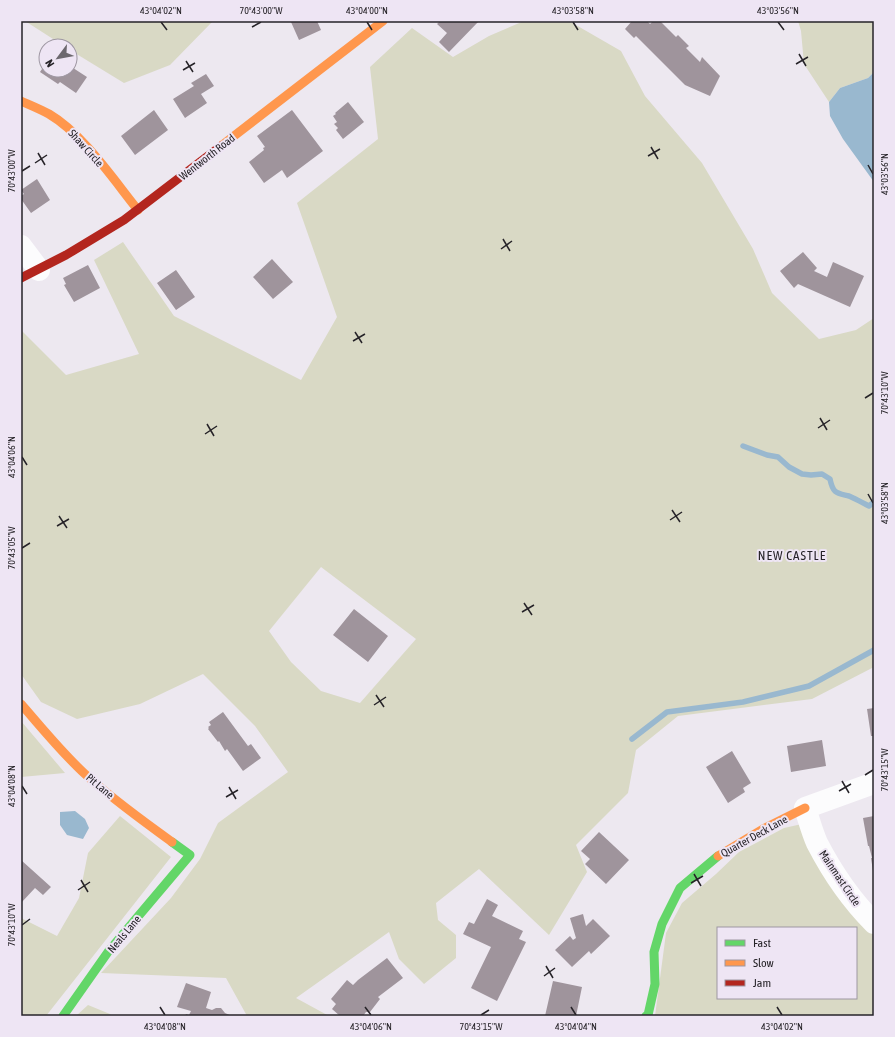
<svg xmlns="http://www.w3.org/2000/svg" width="895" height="1037" viewBox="0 0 895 1037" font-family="'Asap Condensed',sans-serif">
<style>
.green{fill:#d9d9c5;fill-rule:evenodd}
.water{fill:#99b8cf}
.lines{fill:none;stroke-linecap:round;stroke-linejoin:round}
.stream{stroke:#99b8cf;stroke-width:5.5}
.building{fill:#9f949c}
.street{stroke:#fcfcfd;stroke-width:22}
.fast{stroke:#63d668;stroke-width:9}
.slow{stroke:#ff974d;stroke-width:9}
.jam{stroke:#b3261e;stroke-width:9}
.ticks{fill:none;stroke:#262328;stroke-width:1.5}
.labels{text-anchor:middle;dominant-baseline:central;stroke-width:4;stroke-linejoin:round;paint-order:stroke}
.street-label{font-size:11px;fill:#262328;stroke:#eee5f4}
.quarter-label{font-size:13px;letter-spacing:1px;fill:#262328;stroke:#eee5f4}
.neatline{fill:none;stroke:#262328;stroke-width:1.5}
.ticks-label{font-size:10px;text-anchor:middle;fill:#262328}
</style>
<rect width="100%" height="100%" fill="#ede8f0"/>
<path class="green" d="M25 21H213L170 65 124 83 70 50V46H64Z
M524 21H569L621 51 645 96 702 163 753 249 772 293 819 339 856 330 874 318V667L812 699 678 716 636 750 628 793 576 845 587 872 549 935 479 869 436 903 438 920 456 935V958L424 984 399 959 389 932 296 998 329 1016H247L226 978 101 973 171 898 200 859 218 823 288 772 255 726 203 674 140 704 77 719 41 702 21 674V330L66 375 139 354 94 260 123 242 174 316 301 380 337 317 297 203 378 139 370 67 412 28 453 57 489 36ZM321 567 416 639 360 703 321 691 291 662 269 631Z
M798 21H874V72L868 78 840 88 829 102 804 64 801 31Z
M21 721 65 773 21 777Z
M120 816 171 857 46 1016H21V918L57 936 79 898 88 853Z
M802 824 874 933V1016H655L666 933 682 903 716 874 739 852 784 828ZM718 928H856V998H718Z
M88 1005 110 1014 112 1016H76Z"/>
<path class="water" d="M874 72V182L843 139 830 116 829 102 840 88 868 78Z
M75 811 85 819 89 828 83 839 67 835 60 825V812Z"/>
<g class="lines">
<path class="stream" d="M743 446 767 455 778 457 789 467 802 474 811 475 822 474 830 479C833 494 837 493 849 496 856 499 863 503 869 506L874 502
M632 739 667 712 743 702 809 686 874 650"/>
</g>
<path class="building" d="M289 21H317L321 30 299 40 291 22Z
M440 21H479L449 52 439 42 447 33 437 24Z
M632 21H647L650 24 653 21H660L676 37 678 35 689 46 686 48 700 62 702 57 720 76 710 96 685 85 636 36 634 38 625 29Z
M46 63V70H70V66L87 77 76 93 60 82 58 84 40 72Z
M206 74 214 86 201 94 207 103 185 118 173 99 194 86 191 83Z
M348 102 364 122 343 139 336 130 338 128 334 124 337 122 333 116 336 114 335 113Z
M154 110 168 130 135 155 121 136Z
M292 110 323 151 287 178 282 170 264 183 249 162 264 150 263 148 265 147 257 136Z
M37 179 50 200 31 213 21 199V196L24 194 21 190Z
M803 252 817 268 814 271 827 277 833 262 864 276 850 307 798 284 794 288 780 271Z
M272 259 293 282 273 299 253 277Z
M88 265 100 288 74 302 64 285 66 284 63 278Z
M176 270 195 297 176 310 157 283Z
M354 609 388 636 368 662 333 635Z
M874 708V736H871L867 709Z
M223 712 248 746 251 744 261 758 243 771 227 749 225 751 219 741 218 742 208 729 209 728 208 727 211 725 209 722Z
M822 740 826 766 791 772 787 746Z
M732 751 751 783 743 788 745 792 728 803 706 767Z
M874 816V871H873L871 858H872L869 846H868L863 818Z
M599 832 629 860 606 884 585 864 590 859 581 851Z
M21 860 51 887 43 895 35 888 21 903Z
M487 899 498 905 492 916 523 931 519 939 526 942 497 1001 471 988 491 947 463 934 469 922 474 924Z
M583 914 586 926 593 919 610 936 591 954 589 951 572 967 555 950 570 936 573 940 576 938 570 918Z
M387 958 403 978 378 997 380 999 370 1012H366L363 1016H340L332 1009 336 1004 331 999 347 980 353 985 358 980Z
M553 981 582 987 576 1016H545Z
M186 983 211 992 206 1008 212 1010 216 1008H221L225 1013 232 1016H185L186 1014 189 1015 191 1011 177 1007Z"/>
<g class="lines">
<path class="street" d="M21 246 39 270
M874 783 805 808C809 820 812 832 817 843 832 872 851 900 874 923"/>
<path class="fast" d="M63 1016 108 952 190 855 172 842
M646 1016 648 1015 655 984 654 952 662 924 680 888 718 856"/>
<path class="slow" d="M21 101C30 105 40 109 49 114 83 134 113 179 138 210
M221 146 383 21
M21 704C42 728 62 753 85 774 112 799 142 820 172 842
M718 856 763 829 805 808"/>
<path class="jam" d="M21 278 66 255 124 220 221 146"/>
</g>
<path class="ticks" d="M161 22 167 30M367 22 372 30M573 22 578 30M778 22 784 30M252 27 261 22M799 54 806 66M186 61 193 72M796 64 808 57M183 70 195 63M651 147 658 159M38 153 45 165M648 156 660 149M35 163 47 155M868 165 873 174M22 171 30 166M503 239 510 251M501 249 512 241M355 332 362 343M353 341 365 334M865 398 873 393M820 418 827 430M207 424 214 436M818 428 830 420M205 434 217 426M22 457 27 465M868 494 873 503M672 510 680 522M59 516 67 528M670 520 682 512M57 526 69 519M22 548 30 543M524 603 532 615M522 612 534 605M376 695 384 707M374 705 386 697M865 775 873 770M842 781 849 793M22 786 27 794M229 787 236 799M839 791 851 784M226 797 238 790M694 874 701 886M81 880 88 892M691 883 703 876M78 890 90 882M22 925 30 919M546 966 553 978M544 976 555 968M160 1007 165 1015M365 1007 371 1015M571 1007 576 1015M777 1007 782 1015M481 1015 489 1010"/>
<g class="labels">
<g class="street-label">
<text transform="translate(86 148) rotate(48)">Shaw Circle</text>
<text transform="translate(207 157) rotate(-38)">Wentworth Road</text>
<text transform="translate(100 786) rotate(40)">Pit Lane</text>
<text transform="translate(754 836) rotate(-29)">Quarter Deck Lane</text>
<text transform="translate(840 878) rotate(56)">Mainmast Circle</text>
<text transform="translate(124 934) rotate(-50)">Neals Lane</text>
</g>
<g class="quarter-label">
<text x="792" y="555">NEW CASTLE</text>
</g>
</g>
<rect width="895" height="1037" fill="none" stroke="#eee5f4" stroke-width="44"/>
<rect x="717" y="927" width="140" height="72" fill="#eee5f4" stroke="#9e97a2"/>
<rect x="725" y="940" width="20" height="6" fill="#63d668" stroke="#9e97a2"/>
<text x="753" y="947" font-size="12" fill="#262328">Fast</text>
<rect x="725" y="960" width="20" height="6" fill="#ff974d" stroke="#9e97a2"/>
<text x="753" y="967" font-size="12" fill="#262328">Slow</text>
<rect x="725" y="980" width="20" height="6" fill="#b3261e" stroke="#9e97a2"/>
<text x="753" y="987" font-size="12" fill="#262328">Jam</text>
<g transform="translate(58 58) rotate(238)"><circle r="19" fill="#eee5f4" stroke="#9e97a2"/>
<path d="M0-3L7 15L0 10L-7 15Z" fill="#6c686e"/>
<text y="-6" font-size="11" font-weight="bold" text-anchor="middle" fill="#262328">N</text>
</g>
<rect x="22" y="22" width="851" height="993" class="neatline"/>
<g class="ticks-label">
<text x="161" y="14">43°04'02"N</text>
<text x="261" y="14">70°43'00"W</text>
<text x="367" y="14">43°04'00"N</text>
<text x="573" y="14">43°03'58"N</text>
<text x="778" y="14">43°03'56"N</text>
<text transform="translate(11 171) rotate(-90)" y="4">70°43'00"W</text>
<text transform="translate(884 174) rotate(-90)" y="4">43°03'56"N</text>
<text transform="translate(884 393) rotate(-90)" y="4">70°43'10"W</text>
<text transform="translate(11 457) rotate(-90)" y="4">43°04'06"N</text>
<text transform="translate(884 503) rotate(-90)" y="4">43°03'58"N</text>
<text transform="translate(11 548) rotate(-90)" y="4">70°43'05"W</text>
<text transform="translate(884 770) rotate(-90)" y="4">70°43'15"W</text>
<text transform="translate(11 786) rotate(-90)" y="4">43°04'08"N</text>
<text transform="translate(11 925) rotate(-90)" y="4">70°43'10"W</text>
<text x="165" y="1030">43°04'08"N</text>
<text x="371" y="1030">43°04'06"N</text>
<text x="481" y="1030">70°43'15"W</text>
<text x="576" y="1030">43°04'04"N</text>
<text x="782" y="1030">43°04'02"N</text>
</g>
</svg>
